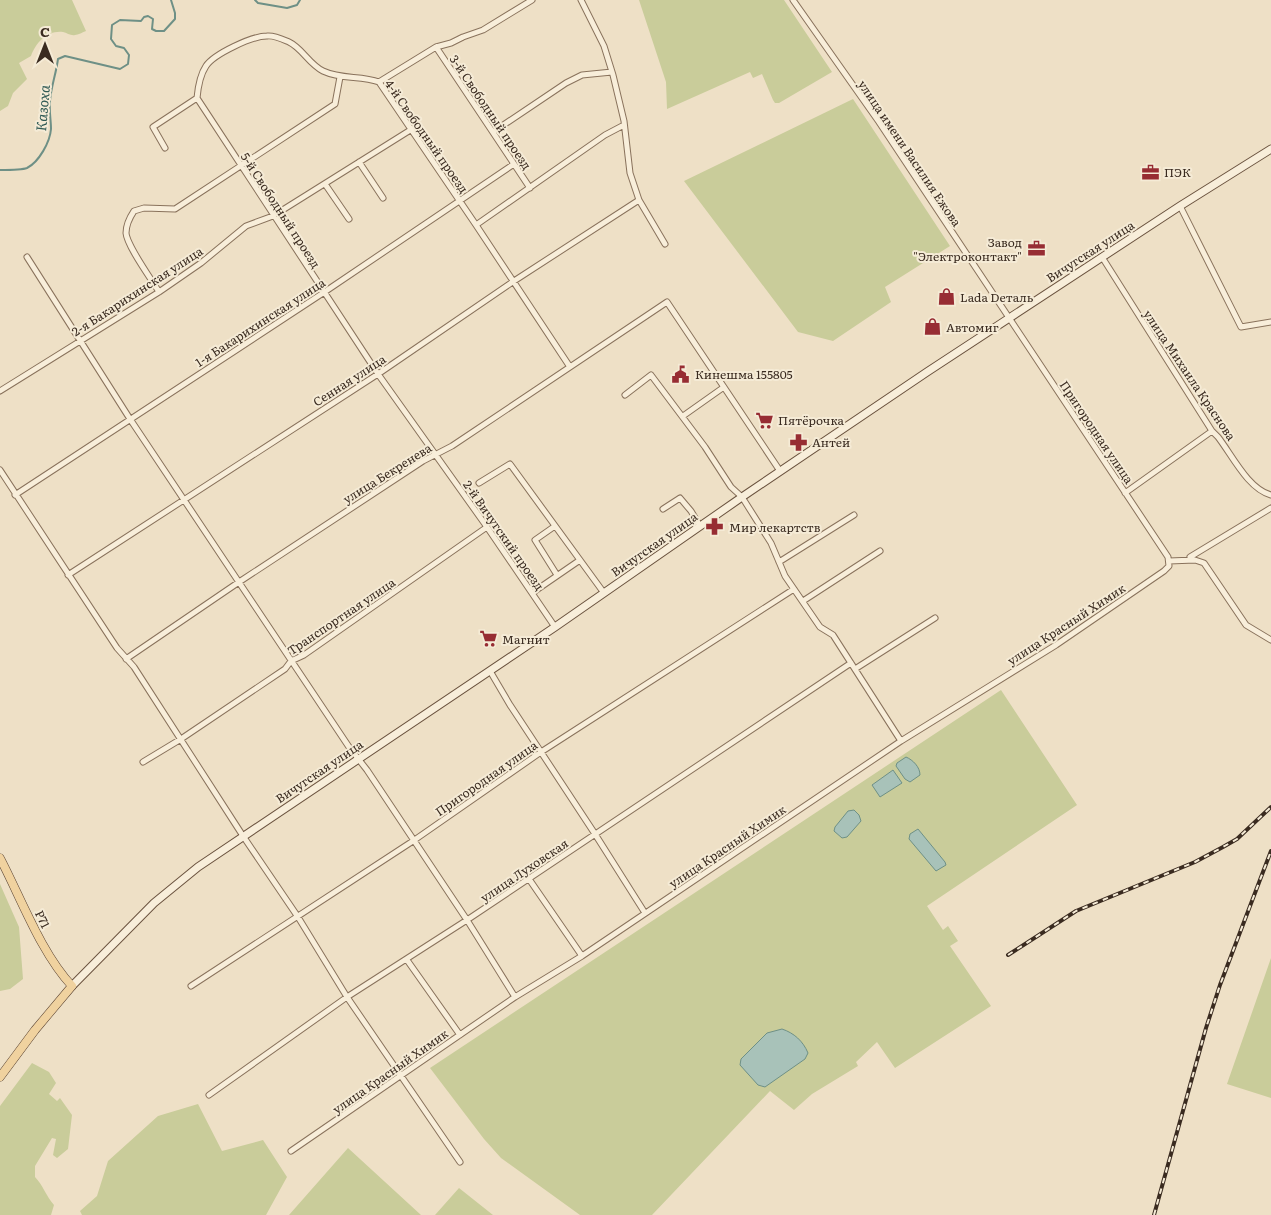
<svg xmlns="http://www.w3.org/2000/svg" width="1271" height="1215" viewBox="0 0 1271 1215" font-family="Literata,serif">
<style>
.green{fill:#c9cc9a}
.water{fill:#a8c2b9;stroke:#6e9086}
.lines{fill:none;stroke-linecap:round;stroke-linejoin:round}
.stream{stroke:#6e9086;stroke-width:2}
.minor-casing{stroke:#89725c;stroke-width:7}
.secondary-casing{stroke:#6b533f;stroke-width:9}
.primary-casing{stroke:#574030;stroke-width:9}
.minor{stroke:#f8eeda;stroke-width:5}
.secondary{stroke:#f8eeda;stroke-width:7}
.primary{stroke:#f0d29f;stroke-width:8}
.rail-casing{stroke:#3a2b20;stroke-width:4}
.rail{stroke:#f5ebd6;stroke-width:2;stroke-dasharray:5.5;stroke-linecap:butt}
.labels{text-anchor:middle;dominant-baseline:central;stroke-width:4;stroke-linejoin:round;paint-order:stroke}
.street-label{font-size:12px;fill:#3a2b20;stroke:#f5ebd6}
.poi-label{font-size:12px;fill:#3a2b20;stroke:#f5ebd6;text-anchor:start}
.water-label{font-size:14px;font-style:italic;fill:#2f5954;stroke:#f5ebd6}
</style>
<rect width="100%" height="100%" fill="#eee0c6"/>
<path class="green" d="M0 0H72L86 31C83 32 78 35 75 35 71 36 67 33 63 32 48 30 36 42 31 56L19 63 27 79 13 93 8 106 0 111Z
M639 0H784L832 72 779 103H775L773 100 762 74 753 78 750 72 667 109 666 82Z
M853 99 950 246 885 287 891 302 833 341 798 332 684 181Z
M1001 690 1077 805 927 906 943 930 948 926 958 941 950 946 991 1006 895 1068 877 1042 856 1062 858 1066 812 1094 794 1110 770 1091 652 1215H580L501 1158 484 1139 430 1068Z
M0 884 19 927 23 979 10 989 0 991Z
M1271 958V1098L1227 1084Z
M32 1063 49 1072 56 1083 49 1094 57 1101 60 1098 72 1115 68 1149 57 1158 53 1155 56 1139 52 1138 35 1166V1177C43 1185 46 1196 54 1205L51 1215H0V1106Z
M198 1104 222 1151 263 1140 287 1177 266 1215H82L80 1211 97 1196 108 1161 158 1116Z
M348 1148 421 1215H289Z
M459 1188 493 1215H435Z"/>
<path class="water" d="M906 757C913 760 920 767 920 775L910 782 905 779 896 766 897 763Z
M893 770 902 783 880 797 872 785Z
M854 810 859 815 861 821 847 837 842 838 834 831 835 827 848 811Z
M918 829 945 862 946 865 936 871 909 839 910 834Z
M782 1029C794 1033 803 1041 808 1053L805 1059 765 1087 758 1085 740 1065 741 1059 767 1033Z"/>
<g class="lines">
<path class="stream" d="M255 0 258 3 287 8 297 5 300 0
M0 170C6 170 22 170 27 168 39 162 50 142 51 129 51 120 49 111 50 101 51 87 56 74 58 59L65 56 120 69 128 64 129 55 124 48 116 46 111 39 112 25 120 20 141 21 144 17 148 16 153 19 152 29 156 31H164L175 19V13L171 0"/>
<defs>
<path id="minor" d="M581 0 604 46 613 75 624 121 630 173 639 200 665 244
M436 47 530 188
M379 82 436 47 451 43 463 37 483 30 532 0
M197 98 378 374 487 527 555 627
M197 98C198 87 200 75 206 66 214 54 252 36 267 36 274 35 282 39 289 42 302 48 309 64 323 71 342 80 361 75 379 82L476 225 570 367
M493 132 566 83 582 75 612 72
M165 148 153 127 197 98
M359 162 383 198
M325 184 349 219
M1180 206 1241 327 1271 322
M476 225 605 135 624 125
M27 257 130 419 349 747 367 770 467 920 515 997
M1102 257 1212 431 1218 437C1232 455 1248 489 1271 495
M159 292C152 280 127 246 126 233 126 226 130 217 134 211L144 208 175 209 335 104 340 77
M0 391 159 292 201 263 246 226 273 216 412 129
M625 395 651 375 705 447 731 487 742 497 771 543 785 576 820 627 833 635 901 741
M683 416 724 387
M0 470 117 648 134 667 243 836 298 917 347 997 460 1162
M479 483 510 464 604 593
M1125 493 1212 431
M15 495 323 293 514 164
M663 509 680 498 691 511 700 526
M555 526 535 540 557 575
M1190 557 1271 508
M1169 561 1195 560 1204 563 1246 625 1271 640
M779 562 854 515
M68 575 378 374 514 281 639 200
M532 593 580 560
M803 601 880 551
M126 659 239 582 423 461 452 446 667 302 780 471
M855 669 935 618
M490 671 510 705 595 834 645 913
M143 762 181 739 285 669 291 661 304 655 487 527
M529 879 582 956
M407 960 460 1035
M191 986 413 841 541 752 794 589
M209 1095 347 997 467 920 851 663
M291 1151 515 997 582 956 901 741 1056 645 1164 571 1169 566 1168 557 879 122 793 0"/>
<path id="secondary" d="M72 986 154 903 198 867 555 627 742 497 927 372 1180 206 1271 149"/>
<path id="primary" d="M0 858C21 898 41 953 72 986L35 1030 0 1077"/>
</defs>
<use href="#minor" class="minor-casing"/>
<use href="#secondary" class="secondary-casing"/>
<use href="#primary" class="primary-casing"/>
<use href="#minor" class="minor"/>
<use href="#secondary" class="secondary"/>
<use href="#primary" class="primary"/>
<defs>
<path id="rail" d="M1008 955 1076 911 1195 862 1223 847 1237 839 1271 807
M1154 1215 1206 1028 1220 985 1271 851"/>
</defs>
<use href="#rail" class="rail-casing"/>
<use href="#rail" class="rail"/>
</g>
<defs>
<symbol id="office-bare" viewBox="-9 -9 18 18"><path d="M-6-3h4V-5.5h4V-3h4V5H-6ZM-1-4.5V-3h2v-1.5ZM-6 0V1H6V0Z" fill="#972d33" stroke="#f5ebd6" stroke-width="2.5" paint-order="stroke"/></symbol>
<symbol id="shop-bare" viewBox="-9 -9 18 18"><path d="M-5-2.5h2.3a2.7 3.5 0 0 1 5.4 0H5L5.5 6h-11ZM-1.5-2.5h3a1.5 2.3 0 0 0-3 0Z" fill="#972d33" stroke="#f5ebd6" stroke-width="2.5" paint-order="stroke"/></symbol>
<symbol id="civic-bare" viewBox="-9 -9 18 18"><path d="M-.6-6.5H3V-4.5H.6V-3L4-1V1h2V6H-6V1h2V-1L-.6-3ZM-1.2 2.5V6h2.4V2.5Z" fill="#972d33" stroke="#f5ebd6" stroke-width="2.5" paint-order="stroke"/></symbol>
<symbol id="supermarket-bare" viewBox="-9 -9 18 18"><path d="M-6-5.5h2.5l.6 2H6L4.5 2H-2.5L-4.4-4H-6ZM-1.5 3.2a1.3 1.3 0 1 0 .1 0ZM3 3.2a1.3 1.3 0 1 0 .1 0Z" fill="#972d33" stroke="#f5ebd6" stroke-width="2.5" paint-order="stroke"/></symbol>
<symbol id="pharmacy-bare" viewBox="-9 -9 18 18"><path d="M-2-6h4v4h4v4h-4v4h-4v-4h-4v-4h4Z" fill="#972d33" stroke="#f5ebd6" stroke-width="2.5" paint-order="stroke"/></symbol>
</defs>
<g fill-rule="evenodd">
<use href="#office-bare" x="1138" y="160" width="25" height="25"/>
<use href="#office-bare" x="1024" y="236" width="25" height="25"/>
<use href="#shop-bare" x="934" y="284" width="25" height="25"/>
<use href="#shop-bare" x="920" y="314" width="25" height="25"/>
<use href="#civic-bare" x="668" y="362" width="25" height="25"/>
<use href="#supermarket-bare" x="752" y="408" width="25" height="25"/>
<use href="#pharmacy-bare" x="786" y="430" width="25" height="25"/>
<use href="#pharmacy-bare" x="702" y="514" width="25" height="25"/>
<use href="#supermarket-bare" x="476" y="626" width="25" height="25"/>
</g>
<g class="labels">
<g class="street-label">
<text transform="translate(491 112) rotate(56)">3-й Свободный проезд</text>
<text transform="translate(427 136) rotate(55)">4-й Свободный проезд</text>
<text transform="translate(910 153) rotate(56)">улица имени Василия Ежова</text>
<text transform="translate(281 210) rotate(57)">5-й Свободный проезд</text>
<text transform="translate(1090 251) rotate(-33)">Вичугская улица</text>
<text transform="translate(137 291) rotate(-33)">2-я Бакарихинская улица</text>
<text transform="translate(260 322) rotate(-33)">1-я Бакарихинская улица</text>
<text transform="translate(1190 375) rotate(56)">улица Михаила Краснова</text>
<text transform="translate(349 380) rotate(-33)">Сенная улица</text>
<text transform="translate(1097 432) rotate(56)">Пригородная улица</text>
<text transform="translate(387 473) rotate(-32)">улица Бекренева</text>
<text transform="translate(504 535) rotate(55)">2-й Вичугский проезд</text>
<text transform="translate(654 544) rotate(-35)">Вичугская улица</text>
<text transform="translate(341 616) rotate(-34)">Транспортная улица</text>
<text transform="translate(1066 624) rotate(-33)">улица Красный Химик</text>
<text transform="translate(319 771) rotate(-34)">Вичугская улица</text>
<text transform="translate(486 778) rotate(-35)">Пригородная улица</text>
<text transform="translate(727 846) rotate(-34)">улица Красный Химик</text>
<text transform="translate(524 870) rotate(-34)">улица Луховская</text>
<text transform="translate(43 919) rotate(64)">Р71</text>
<text transform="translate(390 1071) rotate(-35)">улица Красный Химик</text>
</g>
<g class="poi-label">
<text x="1164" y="172">ПЭК</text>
<text x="1022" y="242" text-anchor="end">Завод<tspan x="1022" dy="14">"Электроконтакт"</tspan></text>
<text x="960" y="297">Lada Dеталь</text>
<text x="946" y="327">Автомиг</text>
<text x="695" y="374">Кинешма 155805</text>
<text x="778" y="420">Пятёрочка</text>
<text x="812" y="442">Антей</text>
<text x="729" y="527">Мир лекартств</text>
<text x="502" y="639">Магнит</text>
</g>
<g class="water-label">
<text transform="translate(42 108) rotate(-85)">Казоха</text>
</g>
</g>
<g transform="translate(45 45)" stroke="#f5ebd6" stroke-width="4" paint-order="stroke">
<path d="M0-4L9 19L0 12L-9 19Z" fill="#3a2b20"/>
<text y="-8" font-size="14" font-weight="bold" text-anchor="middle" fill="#3a2b20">С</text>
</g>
</svg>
